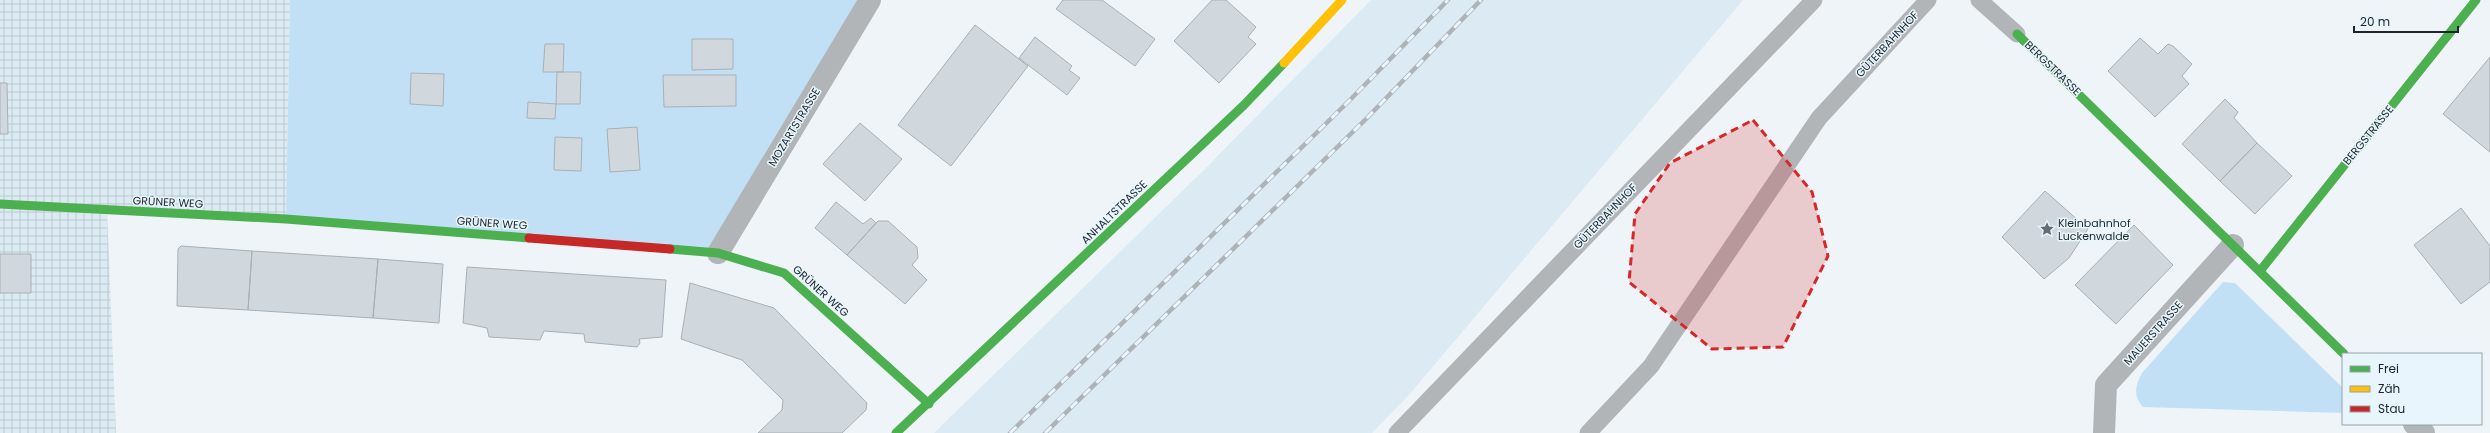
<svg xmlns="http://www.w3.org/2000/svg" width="2490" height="433" viewBox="0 0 2490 433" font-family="Poppins,sans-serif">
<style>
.built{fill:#dbeaf3}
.industrial{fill:url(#industrial-grid)}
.green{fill:#c1e0f5}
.building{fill:#d0d8de;stroke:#a9b0b5}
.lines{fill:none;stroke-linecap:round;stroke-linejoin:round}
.lane{stroke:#b1b5b8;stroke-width:17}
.street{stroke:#b1b5b8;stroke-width:22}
.fast{stroke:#4caf50;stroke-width:9}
.slow{stroke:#ffc107;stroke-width:9}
.jam{stroke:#c62828;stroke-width:9}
.rail-casing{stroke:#aeb3b7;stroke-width:4.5}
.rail{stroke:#e9f5fd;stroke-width:3;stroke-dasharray:9;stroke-linecap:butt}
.marked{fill:#d62828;fill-opacity:0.2;stroke:#d62828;stroke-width:3;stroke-dasharray:8 5;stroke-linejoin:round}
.labels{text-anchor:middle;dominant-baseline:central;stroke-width:3;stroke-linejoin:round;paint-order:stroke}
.street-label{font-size:11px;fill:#1a252c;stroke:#e9f5fd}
.poi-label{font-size:11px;fill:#1a252c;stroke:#e9f5fd;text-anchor:start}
</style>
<defs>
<pattern id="industrial-grid" width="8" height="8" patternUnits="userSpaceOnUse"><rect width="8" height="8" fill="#dbeaf3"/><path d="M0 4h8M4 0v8" fill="none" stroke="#bbc9d0"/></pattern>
</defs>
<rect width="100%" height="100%" fill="#eef4f8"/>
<path class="built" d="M1371 0H1743L1408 396 1372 433H934L1204 170Z"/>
<path class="industrial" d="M0 0H290L286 219 107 211 116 433H0Z"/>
<path class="green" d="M290 0H870L718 253 286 219Z
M2223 282 2235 283 2343 388V413L2143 407C2133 396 2135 386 2142 373Z"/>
<path class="building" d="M1063 0H1102L1155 39 1135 66 1056 9Z
M1212 0H1226L1256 27 1248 37 1256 44 1219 83 1174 41Z
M975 25 1028 66 951 166 898 125Z
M1035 37 1072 66 1069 70 1080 78 1067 95 1019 58Z
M2140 38 2158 54 2168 44 2173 46 2192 64 2182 76 2189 84 2155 117 2108 71Z
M692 39H733V69L692 70Z
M545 44H564L563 72H543Z
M2490 57V152L2443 114Z
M557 72H581L580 104H556Z
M411 73 444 74 443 106 410 104Z
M663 75H736V106L664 107Z
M0 83H7L8 134H0Z
M2225 99 2238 112 2234 118 2257 143 2220 181 2182 144Z
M528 102 556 104 555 119 527 118Z
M860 123 902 159 865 201 823 164Z
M637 127 640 170 610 172 607 129Z
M555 137 582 138 581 171 554 170Z
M2257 143 2292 176 2255 214 2220 181Z
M2045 191 2088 229 2069 258 2044 279 2002 237Z
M836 202 863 224 871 218 876 223 847 255 815 228Z
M2461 208 2490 246V282L2461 304 2414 245Z
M878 221H888L917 247 918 258 912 265 927 280 905 304 847 255Z
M2134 225 2173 265 2116 324 2075 285Z
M181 246 252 251 248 310 177 306 178 249Z
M252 251 378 259 373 318 248 310Z
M0 254H31V293H0Z
M378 259 443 264 439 323 373 318Z
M467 267 666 280 662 337 639 339 640 343 637 347 585 342 584 334 544 331 540 340 489 337 487 328 463 323Z
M690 283 774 308 867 403 866 410 842 433H758L782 410 783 400 742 360 681 339Z"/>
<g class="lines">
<path class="lane" d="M1979 0 2017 34
M1397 433 1814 0
M1588 433 1651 366 1819 118 1928 0"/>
<path class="street" d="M718 253 870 0
M2414 424 2424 433
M2104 433 2106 385 2233 245"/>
<path class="fast" d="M2017 34 2344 354
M0 204 286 219 529 238
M670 249 718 253 784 273 929 404
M2260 271 2476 0
M896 433 1244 105 1284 63"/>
<path class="slow" d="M1284 63 1342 0"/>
<path class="jam" d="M529 238 670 249"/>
<defs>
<path id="rail" d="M1010 433 1348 102 1448 0
M1045 433 1366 119 1481 0"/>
</defs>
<use href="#rail" class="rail-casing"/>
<use href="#rail" class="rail"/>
</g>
<path class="marked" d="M1753 120 1812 192 1828 256 1783 347 1712 349 1629 282 1635 214 1670 163Z"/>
<defs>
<symbol id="sight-bare" viewBox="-9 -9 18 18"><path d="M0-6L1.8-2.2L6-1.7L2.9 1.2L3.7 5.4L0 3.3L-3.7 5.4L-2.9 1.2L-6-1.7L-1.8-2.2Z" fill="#646d73" stroke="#e9f5fd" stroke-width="2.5" paint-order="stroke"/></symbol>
</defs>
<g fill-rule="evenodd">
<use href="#sight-bare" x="2037" y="219" width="20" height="20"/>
</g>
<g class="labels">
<g class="street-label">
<text transform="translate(1887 44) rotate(-47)">GÜTERBAHNHOF</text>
<text transform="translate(2053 68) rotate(44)">BERGSTRASSE</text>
<text transform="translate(794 127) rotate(-59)">MOZARTSTRASSE</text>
<text transform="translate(2368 135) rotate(-51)">BERGSTRASSE</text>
<text transform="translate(168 202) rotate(3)">GRÜNER WEG</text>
<text transform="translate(1114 212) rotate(-44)">ANHALTSTRASSE</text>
<text transform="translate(1605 216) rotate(-46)">GÜTERBAHNHOF</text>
<text transform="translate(492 223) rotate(4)">GRÜNER WEG</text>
<text transform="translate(821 291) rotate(42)">GRÜNER WEG</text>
<text transform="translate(2153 333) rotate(-48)">MAUERSTRASSE</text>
</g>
<g class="poi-label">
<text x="2058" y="223">Kleinbahnhof<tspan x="2058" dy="13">Luckenwalde</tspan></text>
</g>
</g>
<rect x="2342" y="353" width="140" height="72" fill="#e9f5fd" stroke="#96a2a9"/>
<rect x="2350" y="366" width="20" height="6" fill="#4caf50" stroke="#96a2a9"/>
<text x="2378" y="373" font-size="12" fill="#1a252c">Frei</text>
<rect x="2350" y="386" width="20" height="6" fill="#ffc107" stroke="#96a2a9"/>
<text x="2378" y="393" font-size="12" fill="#1a252c">Zäh</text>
<rect x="2350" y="406" width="20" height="6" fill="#c62828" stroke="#96a2a9"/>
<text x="2378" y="413" font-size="12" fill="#1a252c">Stau</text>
<path d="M2354 26v6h104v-6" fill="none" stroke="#1a252c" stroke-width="2"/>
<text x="2360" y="26" font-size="12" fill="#1a252c" stroke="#e9f5fd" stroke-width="3" paint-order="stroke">20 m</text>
</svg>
